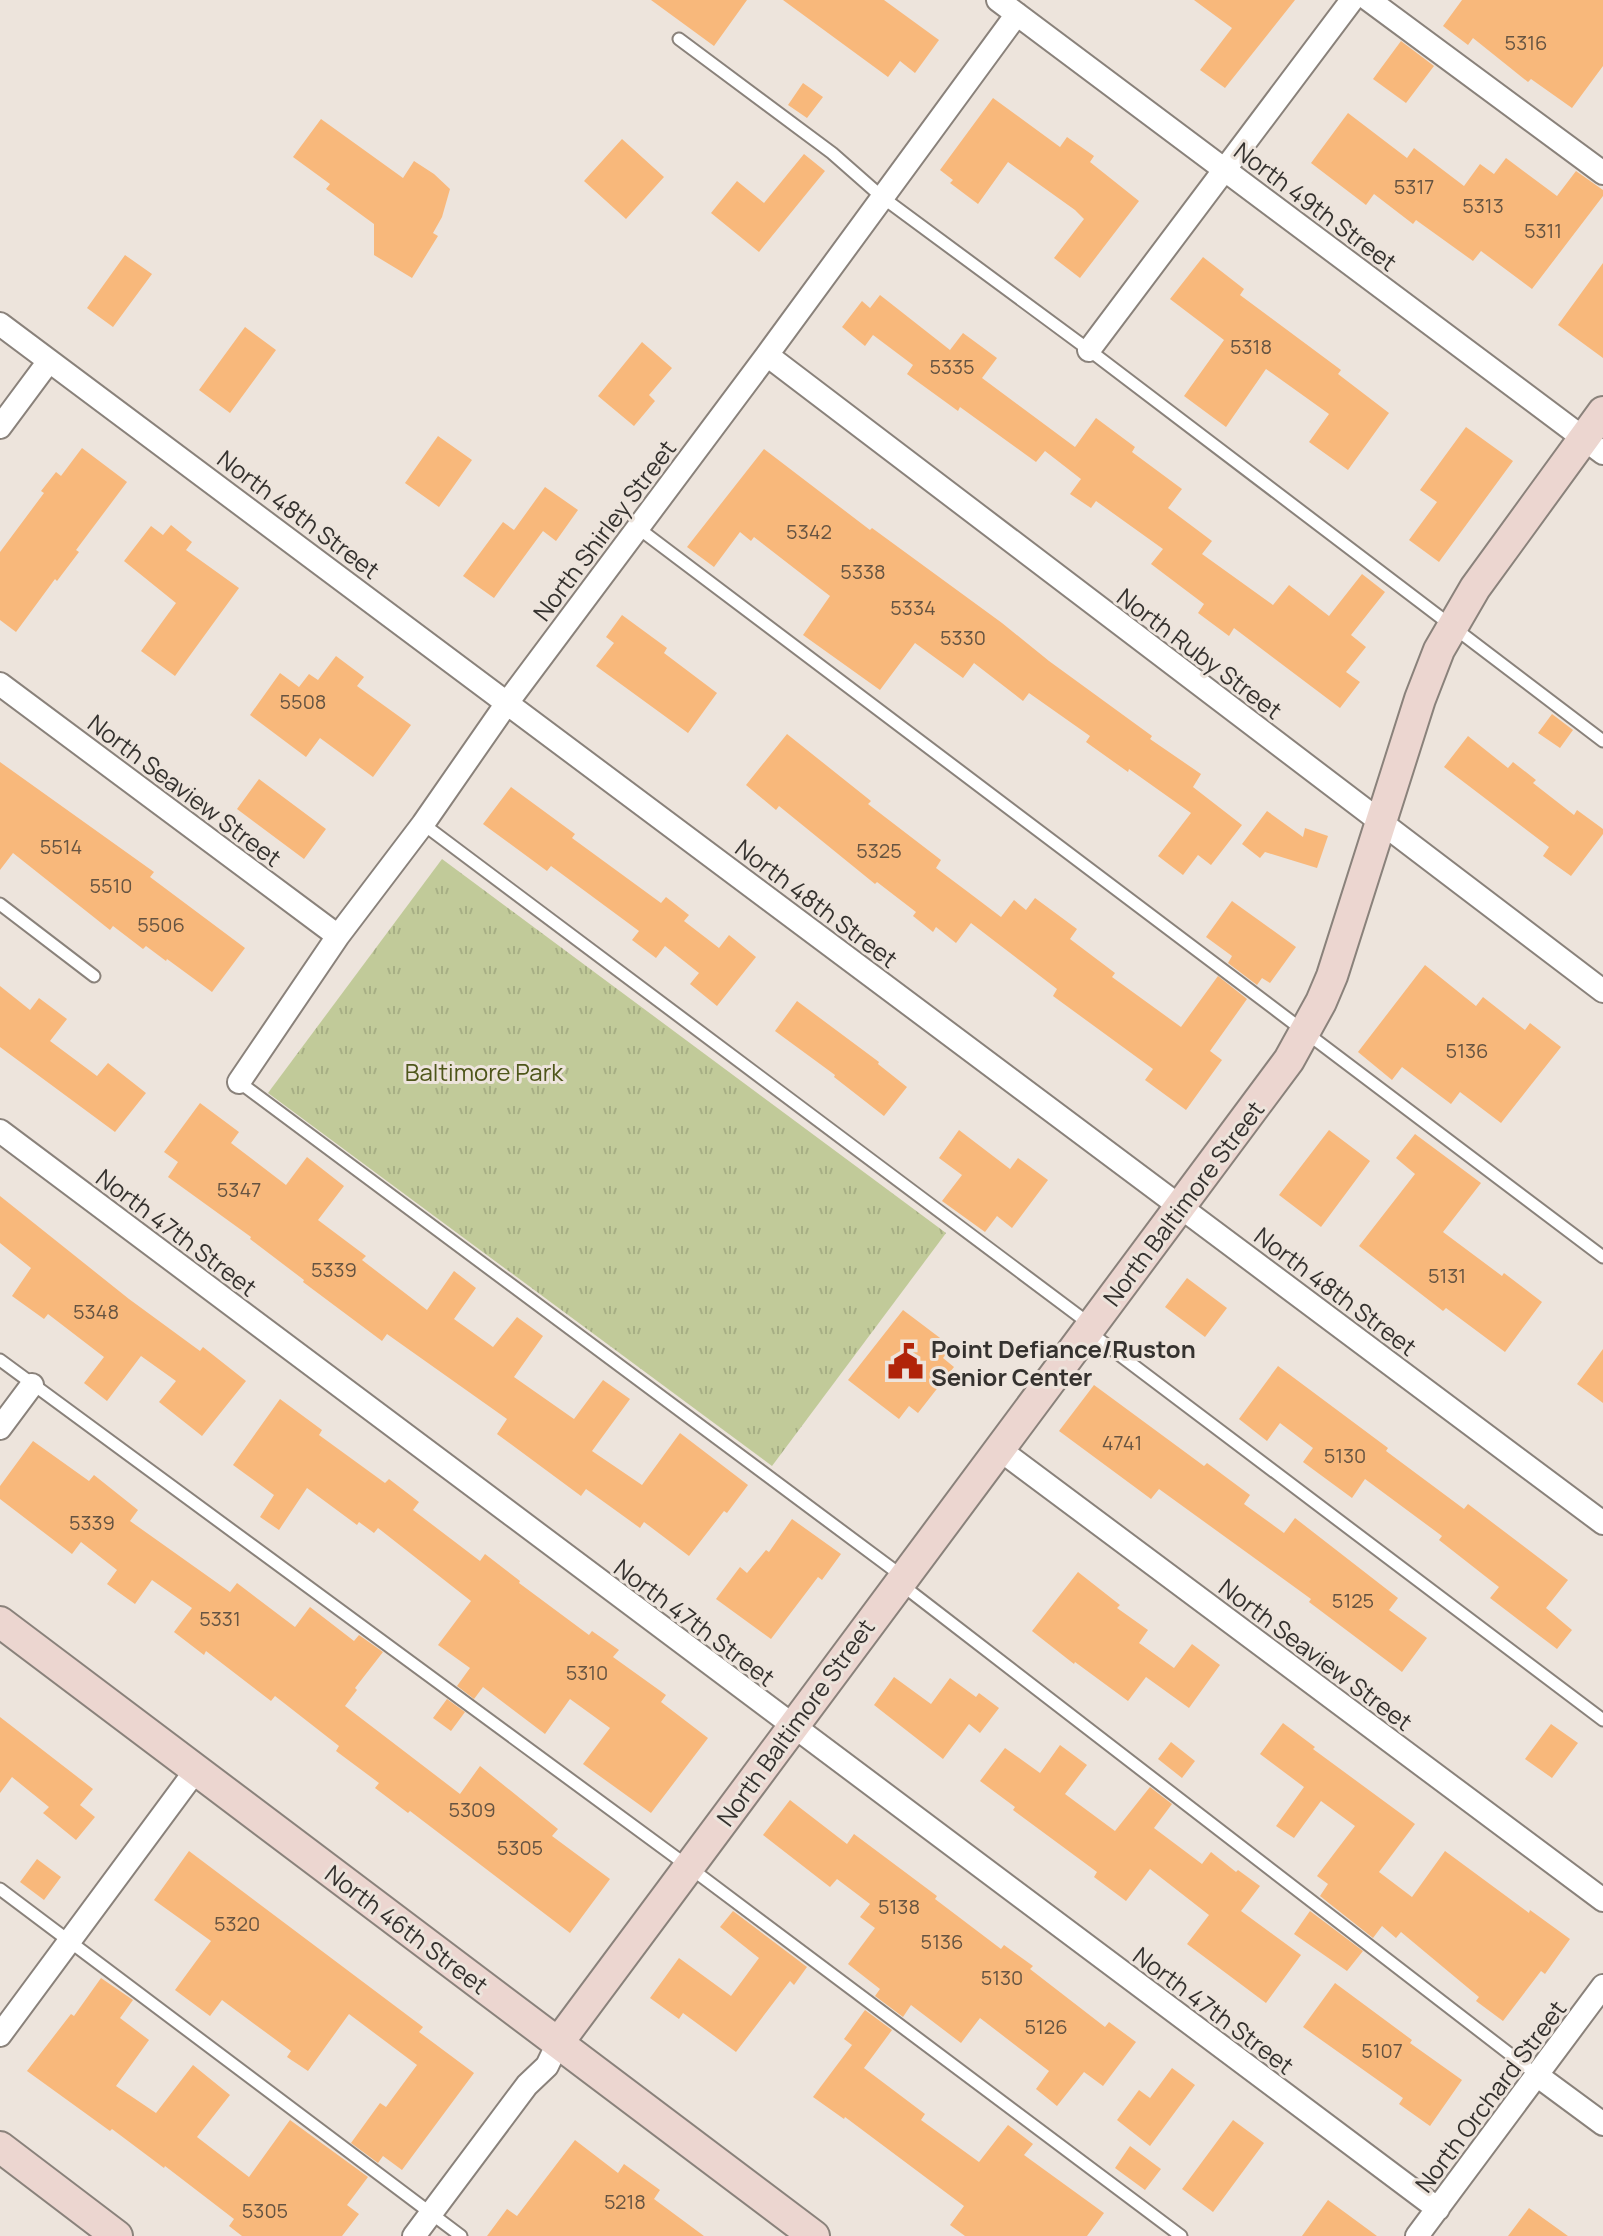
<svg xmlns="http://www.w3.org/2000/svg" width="1603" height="2236" viewBox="0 0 1603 2236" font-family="Manrope,sans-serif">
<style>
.park{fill:url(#park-tufts)}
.building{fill:#f8b87b}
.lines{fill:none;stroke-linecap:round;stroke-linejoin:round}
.lane-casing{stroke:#8a827b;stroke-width:15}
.street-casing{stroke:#8a827b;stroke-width:26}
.secondary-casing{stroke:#8a827b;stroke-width:34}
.lane{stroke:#fff;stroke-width:11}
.street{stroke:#fff;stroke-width:22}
.secondary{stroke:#ecd6d0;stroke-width:30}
.labels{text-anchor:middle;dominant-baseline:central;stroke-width:6;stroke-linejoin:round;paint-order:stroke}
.number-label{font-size:20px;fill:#665442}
.street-label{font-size:24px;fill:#35322f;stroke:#ede4dc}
.park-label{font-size:24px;fill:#4e561a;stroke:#ede4dc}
.poi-label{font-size:24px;font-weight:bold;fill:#35322f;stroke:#ede4dc;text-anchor:start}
</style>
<defs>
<pattern id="park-tufts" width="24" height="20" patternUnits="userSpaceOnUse" patternTransform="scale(2)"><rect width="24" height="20" fill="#c1ca99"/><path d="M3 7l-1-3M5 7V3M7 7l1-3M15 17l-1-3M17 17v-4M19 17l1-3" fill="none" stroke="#a6ae84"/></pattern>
</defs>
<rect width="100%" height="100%" fill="#ede4dc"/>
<path class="park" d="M442 859 946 1233 772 1466 268 1093Z"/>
<path class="building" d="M651 0H747L714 46Z
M783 0H884L939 40 915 73 900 61 888 77Z
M1194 0H1295L1225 88 1200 70 1232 28Z
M1462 0H1603V66L1572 108 1531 79 1528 82 1473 38 1468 45 1443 26Z
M1401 41 1434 66 1406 103 1373 79Z
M803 83 823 97 807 118 788 105Z
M993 98 1060 147 1067 137 1094 156 1090 162 1139 201 1080 278 1054 258 1084 219 1075 210 1008 162 978 204 950 183 953 180 940 170Z
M1348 113 1407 158 1414 148 1464 186 1480 164 1494 174 1506 158 1557 196 1576 171 1603 190V196L1532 289 1481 251 1473 261 1416 220 1413 224 1374 194 1366 205 1311 163Z
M321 119 403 178 414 161 434 174 450 189 442 217 433 233 438 236 412 278 374 255V224L326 189 330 184 293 157Z
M622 139 664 177 626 219 584 181Z
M804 154 825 171 759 252 711 213 737 181 764 203Z
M125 255 152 274 113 327 87 308Z
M1203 257 1244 289 1240 295 1341 370 1338 374 1389 413 1348 470 1309 442 1329 414 1266 369 1226 427 1184 396 1224 340 1170 299Z
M1603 263V358L1558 325Z
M880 295 950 350 963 333 997 358 982 378 1075 447 1096 418 1135 447 1132 452 1182 489 1168 508 1212 541 1202 554 1273 605 1289 585 1329 616 1362 574 1385 592 1351 635 1366 647 1346 672 1360 682 1340 708 1234 628 1229 636 1198 613 1204 604 1151 564 1163 549 1096 501 1091 508 1070 494 1081 479 1045 451 1036 462 960 407 958 411 907 374 913 365 873 335 865 346 842 327 862 301 870 308Z
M245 327 276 350 230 413 199 390Z
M642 342 672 368 649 395 655 401 634 426 598 396Z
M1466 427 1513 461 1439 562 1409 540 1437 502 1420 490Z
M438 436 472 460 439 507 405 483Z
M82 448 127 482 76 550 79 552 57 581 55 579 16 632 0 620V552L44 493 41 491 56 472 61 476Z
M764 449 870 530 872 528 1002 623 1049 661 1152 736 1150 739 1201 774 1193 787 1242 825 1211 865 1198 855 1183 875 1158 856 1191 813 1129 769 1128 772 1086 742 1090 736 1029 693 1023 701 974 663 963 678 915 643 880 690 803 635 830 596 754 537 751 541 740 532 714 567 687 547Z
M545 487 578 510 556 541 543 531 494 598 463 576 503 522 514 530Z
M171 525 192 542 186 550 239 588 175 676 141 651 176 603 124 561 151 526 163 535Z
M622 615 667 648 664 653 717 693 688 733 596 666 614 643 606 637Z
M336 656 364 677 357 686 411 725 373 777 320 738 306 757 250 715 280 673 299 687 309 674 318 680Z
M1552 714 1573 730 1560 748 1538 733Z
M787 734 871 801 868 804 941 860 936 868 968 892 1001 917 1014 900 1026 910 1035 898 1077 929 1070 939 1115 973 1112 977 1181 1027 1218 976 1247 999 1210 1051 1222 1060 1186 1110 1145 1080 1153 1069 1053 996 1057 989 971 923 956 943 936 927 933 932 913 916 916 912 877 882 875 884 779 806 776 810 746 785Z
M1468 736 1508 768 1513 762 1536 780 1533 783 1574 815 1577 810 1603 829V834L1571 876 1543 856 1549 847 1444 767Z
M0 762 154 872 150 877 245 948 212 992 167 959 166 961 146 946 143 949 113 926 110 930 13 853 0 870Z
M259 779 326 829 304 859 237 809Z
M511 787 575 834 572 838 661 903 666 897 689 915 684 921 719 948 729 935 756 957 717 1006 690 984 699 973 665 946 656 958 632 940 639 931 551 866 547 871 483 824Z
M1267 811 1303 837 1305 828 1328 836 1317 868 1265 852 1260 858 1242 844Z
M1232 901 1296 947 1270 983 1262 978 1257 985 1228 963 1232 956 1206 937Z
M1425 965 1476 1006 1483 997 1525 1030 1530 1023 1561 1047 1501 1123 1460 1092 1451 1104 1402 1067 1392 1080 1358 1052Z
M0 986 30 1010 39 998 67 1019 50 1041 97 1076 108 1063 146 1093 115 1132 0 1047Z
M797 1001 879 1062 878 1064 907 1087 884 1116 834 1077 835 1075 775 1031Z
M200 1103 239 1132 231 1143 286 1185 307 1157 344 1186 318 1220 366 1256 362 1260 427 1310 454 1271 476 1288 454 1319 493 1347 517 1317 543 1336 514 1377 574 1419 603 1380 630 1399 592 1451 642 1485 680 1433 748 1485 727 1513 724 1511 689 1556 644 1522 640 1528 586 1489 581 1496 497 1434 507 1419 387 1334 382 1341 303 1282 304 1280 250 1239 251 1237 168 1177 178 1162 164 1152Z
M959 1130 1010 1169 1018 1158 1048 1180 1012 1228 997 1216 985 1232 942 1201 962 1175 939 1158Z
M1329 1130 1370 1161 1321 1227 1279 1195Z
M1415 1134 1481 1183 1443 1232 1502 1276 1504 1273 1542 1302 1505 1352 1446 1308 1443 1311 1359 1246 1415 1174 1396 1158Z
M0 1196 129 1299 200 1351 203 1347 246 1381 202 1436 159 1402 176 1381 141 1356 107 1401 84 1383 104 1357 48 1314 44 1319 12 1296 31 1268 0 1243Z
M1187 1278 1227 1308 1205 1337 1165 1307Z
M903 1310 952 1347 943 1358 954 1367 918 1413 909 1406 899 1419 848 1380Z
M1603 1349V1403L1577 1384Z
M1278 1366 1388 1448 1386 1451 1464 1509 1468 1504 1568 1580 1546 1608 1572 1630 1557 1649 1490 1598 1499 1587 1439 1540 1442 1536 1365 1479 1352 1498 1303 1462 1313 1448 1280 1423 1267 1441 1239 1419Z
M1094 1385 1204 1466 1207 1463 1250 1495 1244 1504 1284 1533 1295 1518 1398 1598 1389 1610 1427 1638 1402 1672 1309 1602 1311 1599 1159 1489 1151 1499 1059 1431Z
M280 1399 322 1430 319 1435 385 1483 389 1479 419 1502 413 1510 480 1561 485 1554 520 1581 519 1583 589 1635 592 1631 619 1650 613 1657 666 1695 661 1702 708 1738 651 1813 583 1764 610 1728 570 1699 545 1734 483 1687 474 1699 457 1686 470 1668 438 1645 471 1601 378 1528 374 1533 359 1522 357 1525 307 1488 279 1530 260 1517 274 1495 233 1465Z
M33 1441 89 1481 94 1475 138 1510 130 1521 230 1592 237 1583 295 1627 310 1607 354 1641 359 1635 383 1652 355 1688 357 1690 345 1706 460 1794 480 1766 558 1829 552 1836 610 1879 570 1933 410 1811 408 1813 375 1788 379 1783 336 1751 339 1746 275 1696 271 1701 206 1651 204 1655 174 1632 192 1608 152 1580 135 1604 107 1584 117 1570 81 1542 72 1554 0 1499V1486Z
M792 1519 841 1554 822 1580 818 1577 771 1639 716 1599 740 1567 747 1573 766 1550 769 1552Z
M1078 1572 1120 1605 1117 1608 1148 1630 1139 1643 1174 1668 1192 1644 1220 1665 1189 1708 1146 1677 1128 1701 1075 1662 1074 1664 1032 1631Z
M894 1677 931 1704 950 1678 976 1697 979 1693 999 1708 980 1733 969 1724 943 1759 874 1705Z
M447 1699 465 1712 451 1731 433 1718Z
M0 1717 93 1789 80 1805 95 1817 76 1840 43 1813 49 1807 12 1777 0 1793Z
M1283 1723 1315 1747 1313 1749 1415 1824 1379 1872 1412 1897 1445 1851 1529 1913 1530 1910 1570 1939 1545 1974 1541 1971 1503 2021 1476 2001 1479 1997 1401 1932 1396 1938 1382 1926 1373 1938 1320 1896 1328 1884 1317 1876 1355 1826 1321 1801 1294 1838 1276 1826 1304 1787 1260 1754Z
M1551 1724 1578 1743 1552 1778 1525 1759Z
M1171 1742 1195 1761 1182 1778 1158 1759Z
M1060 1745 1087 1765 1065 1794 1115 1831 1150 1787 1172 1804 1154 1828 1202 1864 1211 1852 1236 1872 1238 1870 1260 1886 1241 1911 1301 1955 1266 2003 1187 1944 1209 1915 1150 1869 1126 1901 1094 1877 1097 1872 1013 1810 1015 1807 980 1781 1005 1748 1040 1773Z
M790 1800 847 1844 854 1834 937 1896 935 1899 1001 1949 1004 1945 1033 1966 1030 1969 1105 2027 1109 2022 1136 2042 1103 2086 1084 2072 1057 2106 1036 2089 1049 2071 980 2018 961 2043 911 2005 903 2017 875 1996 880 1989 848 1964 875 1928 860 1917 870 1904 837 1879 830 1887 763 1835Z
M189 1851 423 2027 419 2032 474 2073 402 2170 383 2156 378 2163 351 2143 380 2103 386 2107 417 2065 349 2014 308 2071 287 2057 291 2051 222 2000 210 2016 175 1990 211 1941 154 1900Z
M37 1859 61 1877 44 1900 20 1882Z
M733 1911 807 1967 794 1985 790 1981 736 2052 683 2013 679 2019 650 1998 679 1958 731 1996 759 1958 720 1927Z
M1310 1911 1363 1951 1347 1971 1294 1934Z
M101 1978 133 2000 120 2018 149 2040 116 2086 156 2113 193 2065 230 2095 197 2137 249 2177 290 2120 368 2177 347 2205 359 2214 342 2236H242L229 2226 234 2219 165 2166 164 2168 112 2129 110 2131 27 2071 71 2014 74 2016Z
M1335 1983 1412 2040 1410 2043 1462 2080 1430 2126 1399 2104 1403 2098 1303 2027Z
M865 2010 892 2030 864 2068 925 2114 921 2120 979 2162 1008 2125 1033 2144 1024 2155 1104 2213 1087 2236H965L950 2225 964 2206 845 2117 844 2119 813 2097 852 2045 844 2039Z
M1172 2068 1195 2085 1150 2146 1117 2120 1139 2090 1150 2098Z
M1233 2120 1264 2143 1213 2212 1182 2189Z
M575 2140 618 2173 624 2164 660 2190 654 2199 704 2236H487L507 2209 517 2216Z
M1130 2146 1161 2169 1145 2190 1115 2168Z
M1328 2200 1377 2236H1302Z
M1529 2208 1568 2236H1508Z"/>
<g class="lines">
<defs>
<path id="lane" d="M679 39 832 153 882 197 1089 350 1603 741
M638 528 1603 1257
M423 824 1091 1325
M0 904 94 976
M239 1082 902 1576
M1088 1331 1603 1720
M0 1360 689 1867 1181 2236
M902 1585 1537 2075
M0 1889 461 2236"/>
<path id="street" d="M998 0 1603 453
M1369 0 1603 173
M0 324 1603 1523
M1089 350 1352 0
M767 355 1603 991
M0 427 49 361
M0 684 338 936
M239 1082 338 936 423 824 507 703 767 355 1017 14
M0 1131 1438 2209
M0 1428 32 1385
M999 1449 1603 1900
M0 2035 196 1770
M1538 2076 1603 2124
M414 2236 527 2085 547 2066 558 2043
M1417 2236 1603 1986"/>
<path id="secondary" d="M0 1622 814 2236
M558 2043 1289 1060 1321 1002 1332 976 1420 699 1439 650 1475 588 1603 412
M0 2147 117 2236"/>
</defs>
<use href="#lane" class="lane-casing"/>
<use href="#street" class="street-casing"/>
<use href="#secondary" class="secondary-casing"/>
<use href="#lane" class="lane"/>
<use href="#street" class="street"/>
<use href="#secondary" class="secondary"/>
</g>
<defs>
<symbol id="civic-bare" viewBox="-9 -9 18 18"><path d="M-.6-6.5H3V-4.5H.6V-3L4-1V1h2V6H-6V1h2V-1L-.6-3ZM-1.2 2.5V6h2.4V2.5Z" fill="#b12409" stroke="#ede4dc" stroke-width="2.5" paint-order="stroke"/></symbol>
</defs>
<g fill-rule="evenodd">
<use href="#civic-bare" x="880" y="1336" width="51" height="51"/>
</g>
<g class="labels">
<g class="number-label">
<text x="1526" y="42">5316</text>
<text x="1414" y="186">5317</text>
<text x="1483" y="205">5313</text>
<text x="1543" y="230">5311</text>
<text x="1251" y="346">5318</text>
<text x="952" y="366">5335</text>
<text x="809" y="531">5342</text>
<text x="863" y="571">5338</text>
<text x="913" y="607">5334</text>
<text x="963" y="637">5330</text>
<text x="303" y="701">5508</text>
<text x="61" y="846">5514</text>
<text x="879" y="850">5325</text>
<text x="111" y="885">5510</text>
<text x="161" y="924">5506</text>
<text x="1467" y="1050">5136</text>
<text x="239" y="1189">5347</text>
<text x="334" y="1269">5339</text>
<text x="1447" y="1275">5131</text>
<text x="96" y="1311">5348</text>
<text x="1122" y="1442">4741</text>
<text x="1345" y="1455">5130</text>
<text x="92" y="1522">5339</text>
<text x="1353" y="1600">5125</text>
<text x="220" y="1618">5331</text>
<text x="587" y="1672">5310</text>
<text x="472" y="1809">5309</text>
<text x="520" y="1847">5305</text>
<text x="899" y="1906">5138</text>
<text x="237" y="1923">5320</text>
<text x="942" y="1941">5136</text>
<text x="1002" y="1977">5130</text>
<text x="1046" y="2026">5126</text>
<text x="1382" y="2050">5107</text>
<text x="625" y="2201">5218</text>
<text x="265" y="2210">5305</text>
</g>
<g class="street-label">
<text transform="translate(1316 206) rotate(37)">North 49th Street</text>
<text transform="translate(299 514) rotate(37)">North 48th Street</text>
<text transform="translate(604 530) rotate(-53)">North Shirley Street</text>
<text transform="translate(1200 653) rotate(37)">North Ruby Street</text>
<text transform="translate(185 790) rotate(37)">North Seaview Street</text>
<text transform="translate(817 903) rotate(37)">North 48th Street</text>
<text transform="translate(1183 1203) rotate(-53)">North Baltimore Street</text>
<text transform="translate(177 1232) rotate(37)">North 47th Street</text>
<text transform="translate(1336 1291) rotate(37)">North 48th Street</text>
<text transform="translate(695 1622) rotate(37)">North 47th Street</text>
<text transform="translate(1316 1654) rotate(37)">North Seaview Street</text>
<text transform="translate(795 1722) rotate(-54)">North Baltimore Street</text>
<text transform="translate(407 1929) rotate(37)">North 46th Street</text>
<text transform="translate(1214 2010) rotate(37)">North 47th Street</text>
<text transform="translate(1490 2096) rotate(-53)">North Orchard Street</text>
</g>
<g class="park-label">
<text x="484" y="1071">Baltimore Park</text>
</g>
<g class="poi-label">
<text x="931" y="1348">Point Defiance/Ruston<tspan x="931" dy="28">Senior Center</tspan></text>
</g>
</g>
</svg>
